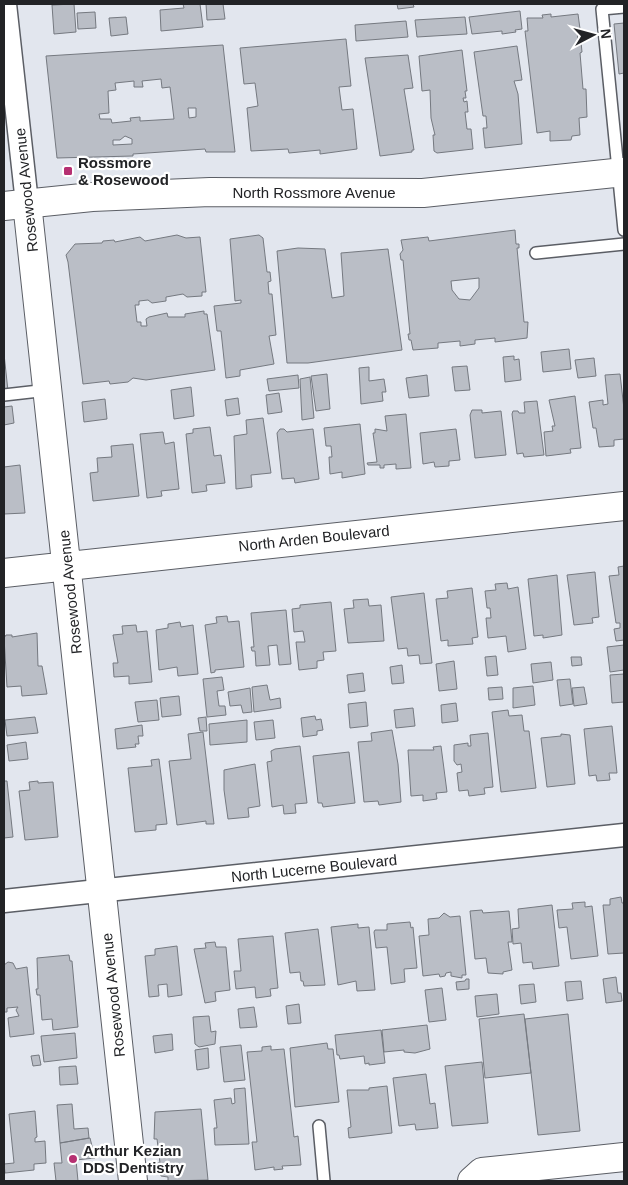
<svg xmlns="http://www.w3.org/2000/svg" width="628" height="1185" viewBox="0 0 628 1185" font-family="Arial,sans-serif">
<style>
.building{fill:#babec6;stroke:#757980;fill-rule:evenodd}
.lines{fill:none;stroke-linecap:round;stroke-linejoin:round}
.service-casing{stroke:#5b5e65;stroke-width:14}
.minor-casing{stroke:#5b5e65;stroke-width:25}
.tertiary-casing{stroke:#5b5e65;stroke-width:30}
.secondary-casing{stroke:#5b5e65;stroke-width:30}
.service{stroke:#fff;stroke-width:11}
.minor{stroke:#fff;stroke-width:22}
.tertiary{stroke:#fff;stroke-width:28}
.secondary{stroke:#fff;stroke-width:28}
.poi-dot{fill:#b63072;stroke:#fff;stroke-width:2}
.labels{text-anchor:middle;dominant-baseline:central;stroke-width:4.5;stroke-linejoin:round;paint-order:stroke}
.poi-label{font-size:15px;font-weight:bold;fill:#222326;stroke:#fff;text-anchor:start}
.street-label{font-size:15px;fill:#222326;stroke:#fff}
</style>
<rect width="100%" height="100%" fill="#e2e6ee"/>
<path class="building" d="M74 4 76 32 54 34 52 5Z
M183 4H200L203 27 161 31 160 10 184 8Z
M206 4H223L225 19 207 20Z
M397 4H413L414 7 398 9Z
M520 11 522 29 515 30 516 32 502 34V31L472 34 469 17Z
M95 12 96 28 78 29 77 13Z
M551 14V17L578 14 580 29H577L578 42H581L582 52 580 53 583 89H586L587 117 579 118 580 135 572 136 571 140 550 141V131L537 133 525 31H528L527 18H543L542 15Z
M126 17 128 34 111 36 109 18Z
M465 17 467 34 417 37 415 20Z
M406 21 408 37 356 41 355 25Z
M624 23V73L619 74 614 24Z
M346 39 351 86 339 87 342 110 353 109 357 149 320 154V150L289 153 288 149 251 151 247 108 258 106 255 83 244 84 240 48Z
M223 45 235 152H206L205 149 133 154V156L57 158 46 56ZM161 79 162 88 170 87 174 119 140 121V117L130 118 131 121 112 123 111 119H100L99 114 109 113 108 91 116 90 115 83 134 81V87H143L142 81ZM188 108H196V117L189 118ZM125 136 132 139V144L113 145V140H120Z
M517 46 522 80 514 81 518 94 522 144 485 148 483 128H487L486 116H483L474 52Z
M462 50 467 91H465L466 98H463L464 102 467 101 468 112H465L467 129H471L473 149 437 153 434 151 433 135H435L431 118 430 90 422 91 419 56Z
M408 55 413 88 404 89 414 150H412V152L380 156 365 58Z
M515 230 516 244H519V248H517L524 322H528L527 338 495 342V338L475 340V344L460 346V341L438 343V348L413 350 411 340H409L408 334H410L403 260H401L400 254 403 250 401 240 428 237 429 241ZM479 278V288L470 300 459 299 452 290 451 281Z
M177 235 186 238 200 237 206 292H202V296L187 297 183 294 166 297V301L152 303 148 300 139 301V305H135L137 322H141V326H147L146 319 149 317 167 313 168 317H185V314L204 311V314H207L215 370 146 380 133 378 128 382 110 384 109 381 83 384 68 262 66 255 75 244 102 243 103 241 114 240 115 242 140 237 145 241Z
M259 235 263 238 267 272H270L271 281 268 282 269 294H272L276 335 269 336 274 364 240 370V376L226 378 221 331H217L214 306 241 303V300L235 301 230 239Z
M298 248 325 249 332 298 344 296 341 253 388 249 402 350 308 363H287L277 251Z
M569 349 571 369 543 372 541 352Z
M4 354 8 391H4Z
M514 356V360L519 359 521 380 505 382 503 357Z
M594 358 596 376 578 378 575 360Z
M467 366 470 390 455 391 452 367Z
M369 367V381L384 379 386 392H382L383 401 361 404 359 368Z
M327 374 330 409 316 411 311 376Z
M620 374 624 409V439L614 440V446L599 447 596 428H593L589 402 603 400V405L608 404 605 375Z
M298 375 299 388 269 391 267 379Z
M427 375 429 396 409 398 406 378Z
M310 377 314 418 302 420 300 379Z
M191 387 194 416 174 419 171 390Z
M279 393 282 412 268 414 266 395Z
M575 396 581 448 570 449 571 453 546 456 544 432 553 431 552 426H555L549 400Z
M238 398 240 414 227 416 225 400Z
M105 399 107 419 84 422 82 402Z
M537 401 544 455 524 457 523 453 517 454 512 414 513 411H518L519 413H525L524 402Z
M12 406 14 423 4 425V407Z
M472 410H482V413L501 411 506 455 475 458 470 415Z
M406 414 411 468 396 469V464L384 465V468H380V465H368L367 463 377 462 373 433H375V429L387 431 385 416Z
M263 418 271 473 251 475 252 487 236 489 234 436 247 434 246 420Z
M360 424 365 474 342 478V472L330 474 329 457H332L331 446H326L324 428Z
M210 427 214 456 221 455 225 483 206 485 207 491 192 493 186 434 193 433V429Z
M280 429H284L287 432 313 429 319 479 295 483 294 478 282 479 277 433Z
M456 429 460 460 449 461V466L435 467 434 462 423 464 420 433Z
M163 432 165 444 174 442 179 489 161 491 162 496 147 498 140 434Z
M133 444 139 496 93 501 90 473 98 472 97 458 112 457 111 446Z
M20 465 25 513 4 514V467Z
M624 566V640L616 641 614 629 620 628V623H616L609 576 619 575 618 567Z
M595 572 599 617 592 618 593 623 574 625 567 575Z
M557 575 562 635 543 638V635L534 636 528 579Z
M507 583 508 589 518 587 526 649 508 652 506 636 488 638 486 618H491L490 608H487L485 591 496 590 495 584Z
M472 588 478 637 472 638 473 644 448 646V640L441 641 436 599 448 598 447 591Z
M424 593 432 663 420 664 419 655 408 656 407 648 398 649 391 597Z
M368 599 369 606 381 605 384 641 348 643 344 609 354 608 353 600Z
M331 602 336 651 323 652 324 660 317 661V668L299 670 296 642H305L303 631 294 632 292 609 300 608V605Z
M286 610 291 664 279 665 277 645 268 646 270 665 256 666 255 651H252L251 647H254L251 613Z
M227 616 228 622 239 621 244 667 215 670V672L211 673 205 625 217 623 216 617Z
M180 622 181 627 193 625 198 674 178 676 177 667 159 670 156 630 168 628V624Z
M136 625 137 632 147 631 152 682 129 684V676L114 677 113 663H118L113 635 123 634 122 626Z
M37 633 38 666H42L47 694 22 696 21 686 7 687 4 638 6 635H12V637Z
M624 645V670L610 672 607 647Z
M496 656 498 675 487 676 485 657Z
M571 657H581L582 665 572 666Z
M454 661 457 689 439 691 436 664Z
M551 662 553 680 533 683 531 664Z
M402 665 404 683 392 684 390 667Z
M363 673 365 691 349 693 347 675Z
M624 674V702L612 703 610 675Z
M222 677 224 690 217 691 219 706H225L226 715 207 717 203 679Z
M570 679 573 704 560 706 557 680Z
M267 685 270 700 280 698 281 708 254 712 252 687Z
M533 686 535 705 513 708V688Z
M502 687 503 699 489 700 488 688Z
M584 687 587 704 574 706 572 688Z
M250 688 252 712 243 713 241 705 230 706 228 692Z
M179 696 181 715 162 717 160 698Z
M157 700 159 720 138 722 135 702Z
M366 702 368 726 350 728 348 704Z
M456 703 458 721 442 723 441 705Z
M413 708 415 726 396 728 394 710Z
M508 710 509 716 522 715 524 731H529L536 788 501 792 492 712Z
M315 716 316 720 321 719 323 730 317 731V735L303 737 301 718Z
M35 717 38 733 7 736 5 720Z
M206 717 207 731H200L198 718Z
M247 720V742L210 745 209 724Z
M273 720 275 738 256 740 254 722Z
M142 725 143 736H138L139 744H135L136 747 117 749 115 729Z
M612 726 617 773H609L610 780 597 781 596 775 589 776 584 729Z
M392 730 398 764 401 802 379 805 378 801 364 802 358 742 372 741 371 733Z
M203 732 214 824H206V821L177 825 169 761 191 759 188 734Z
M488 733 493 787 484 788 485 794 469 796 468 790 459 791 457 773 462 772 461 764 457 765 454 761V745L468 743V746H471L470 735Z
M561 734 570 735 575 784 547 787 541 738 561 736Z
M26 742 28 759 9 761 7 745Z
M300 746 307 803 295 804 296 813 284 814 283 805 272 807 267 762 272 761 271 751 275 749Z
M441 746 447 792 436 793 437 799 423 801V795L411 796 408 750H434L433 747Z
M349 752 355 803 323 807 322 803H318L313 756Z
M159 759 167 824 156 825V830L135 832 128 768 152 766 151 760Z
M255 764 260 806 248 808 249 817 228 819 224 790V770Z
M4 781H7L13 837 4 838Z
M38 781V783L53 782 58 837 25 840 19 791 30 790 29 782Z
M621 897 622 903H624V953L608 954 603 905H610V899Z
M585 902V907L592 906 598 956 571 959 567 927 559 928 557 910 573 909 572 903Z
M552 905 559 966 533 969 532 962 523 963 521 943 513 944 512 929 519 928 518 909Z
M482 910 483 913 509 911 512 942H508L512 970 503 972V974L488 973 486 958 475 959 470 911Z
M444 913 450 917 460 916 466 975H462V978L451 976V972L446 973 445 976 440 977 439 974 423 976 419 936 429 935 428 919 439 918Z
M410 922 411 928 413 927 417 968 404 969 405 982 391 984 387 947 376 948 374 932 375 930H387V924Z
M358 924V928L369 927 375 990 357 991 356 981 338 985 331 927Z
M318 929 325 985 304 986 303 981H301L300 972 290 973 285 933Z
M273 936 278 988 270 989 271 996 256 998 255 987 236 989 234 971H241L238 939Z
M215 942 216 947H226L230 990 215 992 216 1001 205 1003 194 949 206 948 205 943Z
M177 946 182 995 168 997 167 984 158 985 159 996 149 997 145 956 155 955V949Z
M69 955 70 961H72L78 1027 53 1030 52 1019 42 1020 40 995H37L36 989H38L37 958Z
M8 962 13 963 16 969 27 967 34 1034 10 1037 8 1018 19 1016 16 1010 18 1007 7 1008V1012H4V965Z
M616 977 618 993H621L622 1001 606 1003 603 979Z
M466 979H469V989L457 990 456 982 465 981Z
M581 981 583 999 567 1001 565 982Z
M534 984 536 1002 521 1004 519 985Z
M442 988 446 1020 429 1022 425 990Z
M497 994 499 1014 477 1017 475 996Z
M299 1004 301 1023 288 1024 286 1006Z
M254 1007 257 1027 240 1028 238 1009Z
M524 1014 531 1073 485 1078 479 1019Z
M568 1014 580 1131 538 1135 525 1019Z
M209 1016 211 1032 216 1031 215 1044 199 1047 195 1044 193 1017Z
M427 1025 430 1049 415 1053 404 1052V1050L384 1052 382 1030Z
M381 1030 385 1063 369 1065V1063L365 1064 364 1056 340 1059 339 1055H337L335 1035Z
M75 1033 77 1058 44 1062 41 1036Z
M172 1034 173 1050 155 1053 153 1036Z
M327 1043 328 1049H333L339 1102 295 1107 290 1048Z
M241 1045 245 1080 224 1082 220 1047Z
M271 1046V1050L284 1049 294 1137 298 1136 301 1165 282 1166 283 1169 274 1170V1167L255 1170 252 1142H257L247 1052 262 1051V1047Z
M208 1048 209 1068 197 1070 195 1050Z
M39 1055 41 1065 33 1066 31 1056Z
M482 1062 488 1123 452 1126 445 1066Z
M76 1066 78 1084 60 1085 59 1067Z
M426 1074 430 1104 435 1103 438 1128 416 1130 415 1124 399 1126 393 1078Z
M387 1086 392 1133 349 1138 348 1128 351 1127 347 1090H369V1088Z
M245 1088 249 1144 215 1145 214 1128H217L214 1100 231 1098 232 1104 235 1103 234 1089Z
M72 1104 74 1129 88 1128 89 1138 60 1143 57 1105Z
M201 1109 208 1180 168 1181V1177L161 1176 157 1163H160L157 1139H154L155 1112Z
M35 1111 37 1137 35 1138V1142L45 1141 46 1163 34 1164V1170L5 1173 4 1164 14 1163 9 1114Z
M90 1138 95 1158 76 1160 78 1181H56L54 1163H62L60 1143Z"/>
<g class="lines">
<defs>
<path id="service" d="M624 7 602 9 624 230
M536 253 624 244
M4 395 48 390
M319 1126 324 1181"/>
<path id="minor" d="M5 4 27 203
M4 901 624 835"/>
<path id="tertiary" d="M27 203 133 1181
M4 573 624 506
M472 1181 482 1172 624 1157"/>
<path id="secondary" d="M4 206 92 197 210 192 423 193 624 172"/>
</defs>
<use href="#service" class="service-casing"/>
<use href="#minor" class="minor-casing"/>
<use href="#tertiary" class="tertiary-casing"/>
<use href="#secondary" class="secondary-casing"/>
<use href="#service" class="service"/>
<use href="#minor" class="minor"/>
<use href="#tertiary" class="tertiary"/>
<use href="#secondary" class="secondary"/>
</g>
<g class="poi-dot">
<rect x="63" y="166" width="10" height="10" rx="2.5"/>
<circle cx="73" cy="1159" r="5"/>
</g>
<g class="labels">
<g class="poi-label">
<text x="78" y="162">Rossmore<tspan x="78" dy="17">&amp; Rosewood</tspan></text>
<text x="83" y="1150">Arthur Kezian<tspan x="83" dy="17">DDS Dentistry</tspan></text>
</g>
<g class="street-label">
<text transform="translate(26 190) rotate(-96)">Rosewood Avenue</text>
<text x="314" y="192">North Rossmore Avenue</text>
<text transform="translate(314 538) rotate(-6)">North Arden Boulevard</text>
<text transform="translate(70 592) rotate(-96)">Rosewood Avenue</text>
<text transform="translate(314 868) rotate(-6)">North Lucerne Boulevard</text>
<text transform="translate(113 995) rotate(-96)">Rosewood Avenue</text>
</g>
</g>
<rect width="628" height="1185" fill="none" stroke="#222326" stroke-width="10"/>
<g transform="translate(593 35) rotate(84)" stroke="#ffffff" stroke-width="4" paint-order="stroke">
<path d="M0-4L9 19L0 12L-9 19Z" fill="#222326"/>
<text y="-8" font-size="14" font-weight="bold" text-anchor="middle" fill="#222326">N</text>
</g>
</svg>
